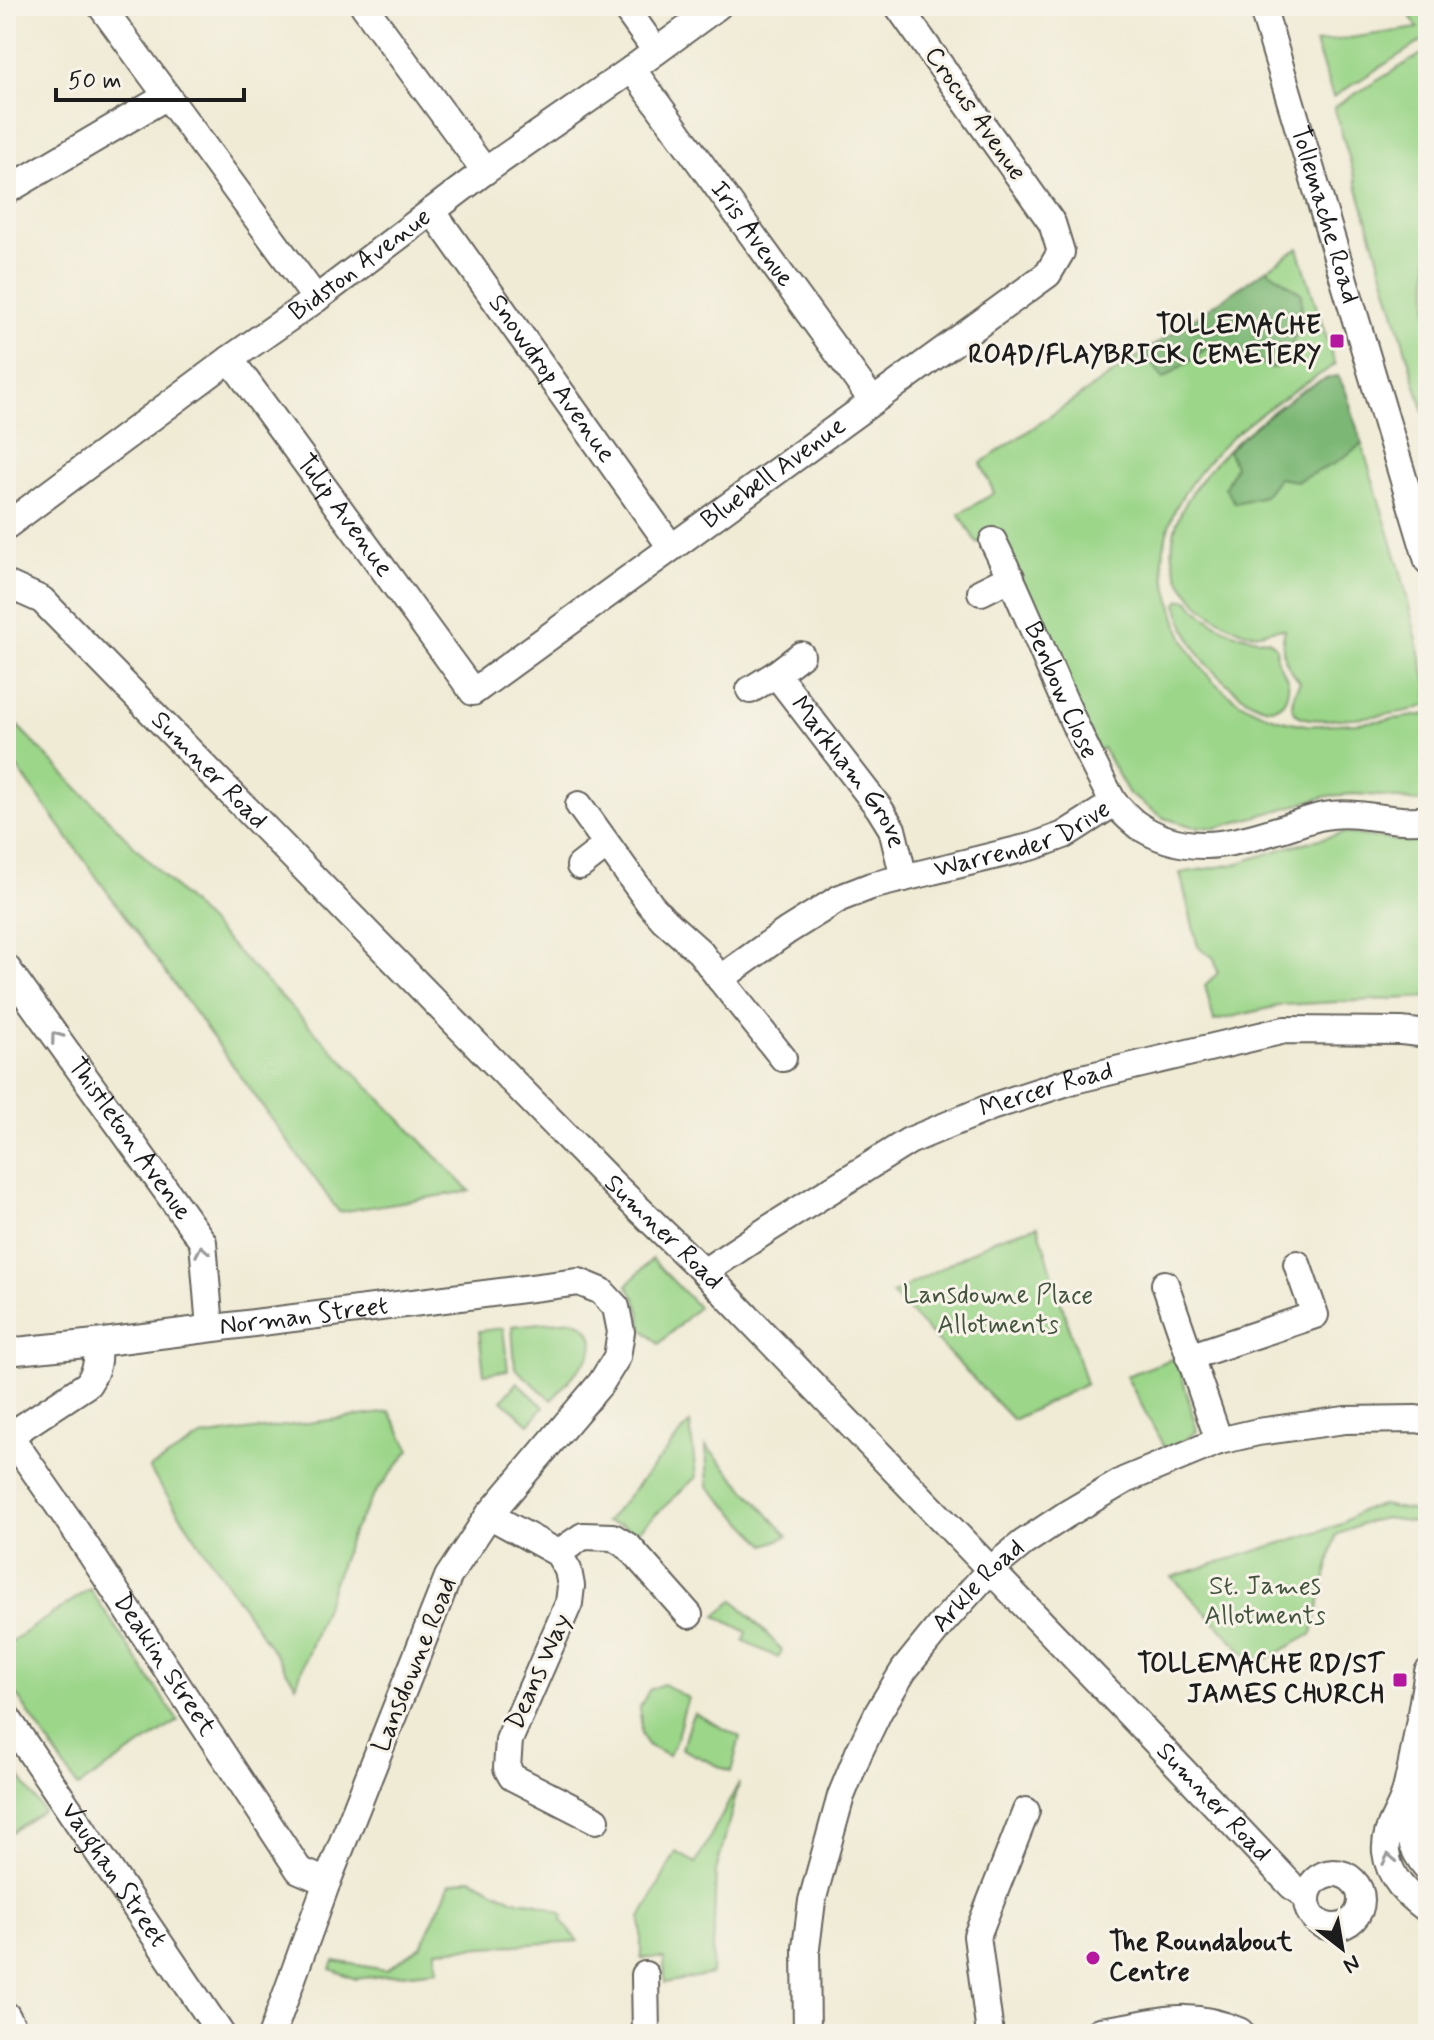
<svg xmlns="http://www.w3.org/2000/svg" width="1434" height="2040" viewBox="0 0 1434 2040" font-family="Mynerve,sans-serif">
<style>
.green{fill:#9bd689;stroke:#5c7952;stroke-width:2}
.forest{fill:#7cb775;stroke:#4c6a48;stroke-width:2}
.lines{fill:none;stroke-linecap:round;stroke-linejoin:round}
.minor-casing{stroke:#66645d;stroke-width:30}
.major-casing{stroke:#66645d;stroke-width:36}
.minor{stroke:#fff;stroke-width:26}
.major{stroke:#fff;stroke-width:32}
.oneway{stroke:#999}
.poi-dot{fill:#b5179e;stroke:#f7f3e8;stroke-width:3}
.labels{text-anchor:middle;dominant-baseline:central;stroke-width:6;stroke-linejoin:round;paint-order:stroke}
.street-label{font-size:26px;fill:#1c1c1c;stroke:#f7f3e8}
.poi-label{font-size:26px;font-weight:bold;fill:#1c1c1c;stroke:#f7f3e8;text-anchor:end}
.park-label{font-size:26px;fill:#42543d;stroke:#f7f3e8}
</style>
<rect width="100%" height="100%" fill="#f7f3e8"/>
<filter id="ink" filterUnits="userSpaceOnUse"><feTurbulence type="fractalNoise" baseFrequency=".0125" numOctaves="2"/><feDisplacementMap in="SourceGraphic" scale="16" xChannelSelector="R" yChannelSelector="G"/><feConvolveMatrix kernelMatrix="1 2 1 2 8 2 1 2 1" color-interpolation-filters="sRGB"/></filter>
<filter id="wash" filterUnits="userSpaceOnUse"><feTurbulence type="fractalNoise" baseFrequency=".006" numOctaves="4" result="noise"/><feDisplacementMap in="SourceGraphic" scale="32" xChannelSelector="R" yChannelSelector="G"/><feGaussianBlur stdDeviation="1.8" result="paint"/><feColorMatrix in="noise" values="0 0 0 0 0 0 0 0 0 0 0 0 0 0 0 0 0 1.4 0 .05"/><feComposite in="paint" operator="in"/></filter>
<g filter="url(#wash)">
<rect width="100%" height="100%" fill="#f0ebd5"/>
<path class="green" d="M1404 6H1428V37L1333 97 1315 43 1418 28Z
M1428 50V426L1334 107Z
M1298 248 1335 365C1275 402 1213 440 1178 504 1169 521 1163 543 1163 562 1163 576 1169 591 1172 604 1188 673 1237 715 1307 725 1317 726 1327 724 1337 724 1368 723 1397 719 1428 714V800L1416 802 1383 796 1354 794 1328 796 1216 828 1191 826 1164 818 1129 794 1103 748 1096 751 1001 532 977 543 959 514 994 493 981 463Z
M1338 376 1346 392 1402 576 1428 687V704C1414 714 1323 723 1305 718 1285 713 1293 694 1300 682 1285 665 1279 651 1285 629 1273 627 1262 636 1249 633 1227 626 1204 612 1189 593 1136 527 1224 448 1274 411 1290 399 1318 378 1338 376Z
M1180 600H1188C1208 623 1238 639 1269 640L1276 647C1277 651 1276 655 1277 659 1280 670 1290 676 1288 688 1281 741 1212 673 1200 655 1189 639 1183 622 1177 604Z
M6 714 470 1191 339 1212 6 752Z
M1344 833 1399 841 1428 838V997L1283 1005 1214 1021 1205 985 1218 973 1214 958 1198 947 1180 873 1236 864 1288 847Z
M1038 1226 1086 1384 1013 1420 892 1294 998 1238Z
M652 1259 698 1307 659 1344 642 1328 640 1312 635 1298 627 1285Z
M572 1320C590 1324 598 1339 589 1357L552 1400 515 1368 512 1326Z
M503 1328 508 1370 484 1374 479 1331Z
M1177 1357 1197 1431 1185 1440 1165 1449 1126 1376Z
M517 1382 544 1407 529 1424 502 1400Z
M390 1412 410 1450 375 1493 352 1533 296 1685 149 1469 201 1437Z
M690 1423 696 1477 636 1533 621 1525 606 1522Z
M706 1446 788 1536 766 1545 708 1486Z
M1381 1505 1422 1512 1421 1523 1385 1518 1371 1521 1336 1535 1312 1634 1256 1665 1172 1577 1339 1525 1362 1510Z
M90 1589 178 1721 78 1787 6 1679V1645Z
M734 1600 782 1650 778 1658 744 1641 747 1632 716 1616Z
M663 1684 688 1698C680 1718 680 1738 668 1756L647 1745 641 1733 640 1707 649 1690Z
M694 1713 740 1737 731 1772 682 1749 689 1723Z
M6 1756 43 1811 6 1836Z
M739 1783 716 1872 712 1974 665 1983 664 1958H641V1918L676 1852 696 1863Z
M471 1878 514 1900 534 1902 563 1914 562 1921 578 1941 436 1950 438 1970 355 1979 331 1969 334 1961 386 1970 421 1946 450 1884Z"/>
<path class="forest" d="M1267 269 1301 293 1302 325 1292 343 1291 364 1272 368 1216 342 1163 379 1145 352Z
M1338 376 1346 392 1362 444 1334 464 1297 481 1278 478 1264 496 1235 503 1225 488 1235 466 1228 450C1251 429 1307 379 1338 376Z"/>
</g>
<g filter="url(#ink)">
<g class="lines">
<defs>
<g id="minor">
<path d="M101 6 316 299"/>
<path d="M364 6 485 171"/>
<path d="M624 6 656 51"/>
<path id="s1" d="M1262 6 1428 561"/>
<path id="s2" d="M632 69 872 400"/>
<path d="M6 191 167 96"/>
<path id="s3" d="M432 211 671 547"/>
<path id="s4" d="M230 359 473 692 1048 274 1061 252 1052 223 898 6"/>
<path id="s5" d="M6 526 230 359 316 299 485 171 632 69 718 6"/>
<path id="s6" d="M993 541C1036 627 1067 719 1114 803"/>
<path id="s7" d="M6 584 42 600 613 1184 704 1272 1136 1721 1292 1886 1307 1897"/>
<path d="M981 592 1011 577"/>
<path id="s8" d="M801 655 776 674 879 808 892 829 904 878"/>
<path d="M750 690 776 674"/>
<path id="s9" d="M579 805 650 904 663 919 700 952 720 979 787 931 840 898 871 886 1034 846 1064 835 1114 803C1121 810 1128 818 1136 824 1182 856 1228 846 1277 830 1292 826 1308 819 1324 816 1359 809 1395 825 1428 819"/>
<path d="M580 866 607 845"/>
<path id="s10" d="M6 967 203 1242 210 1328"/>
<path d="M720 979 783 1058"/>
<path id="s11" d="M704 1272 770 1228 909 1141 991 1107 1074 1080 1285 1030 1401 1031 1428 1034"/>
<path d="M1165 1284 1219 1441"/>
<path id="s12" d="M6 1352 96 1343 579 1282 601 1291 616 1307 621 1332 617 1357 601 1383 489 1515 448 1577 327 1882 272 2034"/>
<path d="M1189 1357 1315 1315 1297 1264"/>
<path id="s13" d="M10 1436 74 1528 299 1870 327 1882"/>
<path d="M6 1438 88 1384C97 1370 99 1359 96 1343"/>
<path d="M489 1515 558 1553 568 1570 571 1586 569 1603 509 1740 507 1768 512 1777 596 1820"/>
<path d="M558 1553 583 1536 613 1537 629 1547 689 1615"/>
<path d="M1428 1672C1421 1711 1415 1756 1405 1794 1399 1814 1384 1830 1386 1852 1389 1879 1408 1895 1428 1910"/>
<path id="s14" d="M6 1716 221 2034"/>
<path d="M1405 1799C1407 1826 1409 1848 1428 1869"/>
<circle cx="1334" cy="1900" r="27"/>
<path d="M645 1975 646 2034"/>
<path d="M6 2015 16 2034"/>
<path id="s15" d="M807 2034 806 1948 812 1901 841 1796 859 1752 879 1711 904 1670 942 1623 990 1570 1023 1543 1067 1514 1125 1480 1219 1441 1258 1432 1345 1420 1416 1419 1428 1421"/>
<path d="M990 2034 977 1936 1026 1811"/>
</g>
<path id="major" d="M1100 2034C1154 2028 1183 2010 1238 2034"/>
</defs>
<use href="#minor" class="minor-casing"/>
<use href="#major" class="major-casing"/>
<use href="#minor" class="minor"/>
<use href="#major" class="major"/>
</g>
<defs><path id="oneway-chevron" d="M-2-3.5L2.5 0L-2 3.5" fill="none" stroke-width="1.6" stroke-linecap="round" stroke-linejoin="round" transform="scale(2)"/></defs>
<g class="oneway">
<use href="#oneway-chevron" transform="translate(56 1037) rotate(-126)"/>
<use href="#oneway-chevron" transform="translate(202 1251) rotate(-101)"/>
<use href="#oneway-chevron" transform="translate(1389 1859) rotate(-102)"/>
</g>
</g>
<g class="poi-dot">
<rect x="1329" y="333" width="16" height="16" rx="4"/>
<rect x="1392" y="1672" width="16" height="16" rx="4"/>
<circle cx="1093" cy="1958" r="8"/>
</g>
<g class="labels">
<g class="street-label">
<text transform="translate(975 114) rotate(55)">Crocus Avenue</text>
<text stroke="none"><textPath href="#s1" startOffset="218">Tollemache Road</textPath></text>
<text stroke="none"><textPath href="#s2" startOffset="204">Iris Avenue</textPath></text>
<text stroke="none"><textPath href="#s5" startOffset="440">Bidston Avenue</textPath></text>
<text stroke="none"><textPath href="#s3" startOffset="206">Snowdrop Avenue</textPath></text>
<text stroke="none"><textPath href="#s4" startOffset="784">Bluebell Avenue</textPath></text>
<text stroke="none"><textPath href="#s4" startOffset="194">Tulip Avenue</textPath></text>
<text stroke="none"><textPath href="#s6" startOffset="164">Benbow Close</textPath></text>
<text stroke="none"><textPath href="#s7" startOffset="278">Sumner Road</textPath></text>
<text stroke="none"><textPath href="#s8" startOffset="154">Markham Grove</textPath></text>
<text stroke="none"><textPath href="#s9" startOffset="562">Warrender Drive</textPath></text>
<text stroke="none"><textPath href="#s11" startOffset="390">Mercer Road</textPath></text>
<text stroke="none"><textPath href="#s10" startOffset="212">Thistleton Avenue</textPath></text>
<text stroke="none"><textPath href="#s7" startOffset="926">Sumner Road</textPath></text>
<text stroke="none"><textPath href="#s12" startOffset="300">Norman Street</textPath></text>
<text stroke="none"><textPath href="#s15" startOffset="496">Arkle Road</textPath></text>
<text stroke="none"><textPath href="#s13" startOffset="276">Deakin Street</textPath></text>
<text transform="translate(415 1665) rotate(-68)">Lansdowne Road</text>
<text transform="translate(539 1672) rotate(-66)">Deans Way</text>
<text stroke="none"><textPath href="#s7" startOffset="1718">Sumner Road</textPath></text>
<text stroke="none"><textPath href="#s14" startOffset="192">Vaughan Street</textPath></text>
</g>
<g class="poi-label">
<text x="1321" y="326">TOLLEMACHE<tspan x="1321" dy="30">ROAD/FLAYBRICK CEMETERY</tspan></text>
<text x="1384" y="1665">TOLLEMACHE RD/ST<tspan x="1384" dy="30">JAMES CHURCH</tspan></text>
<text x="1109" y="1943" text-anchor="start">The Roundabout<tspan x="1109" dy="30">Centre</tspan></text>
</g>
<g class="park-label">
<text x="998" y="1296">Lansdowne Place<tspan x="998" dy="30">Allotments</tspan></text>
<text x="1265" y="1587">St. James<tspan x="1265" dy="30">Allotments</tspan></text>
</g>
</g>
<rect width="1434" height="2040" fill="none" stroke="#f7f3e8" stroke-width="32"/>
<g transform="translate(1342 1948) rotate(149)" stroke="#f7f3e8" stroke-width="6" paint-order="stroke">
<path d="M0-6L14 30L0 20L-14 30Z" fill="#1c1c1c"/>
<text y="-12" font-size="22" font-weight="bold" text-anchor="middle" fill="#1c1c1c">N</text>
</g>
<path d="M56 88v12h188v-12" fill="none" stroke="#1c1c1c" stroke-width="4"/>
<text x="68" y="88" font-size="24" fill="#1c1c1c" stroke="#f7f3e8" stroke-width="6" paint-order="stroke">50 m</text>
</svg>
